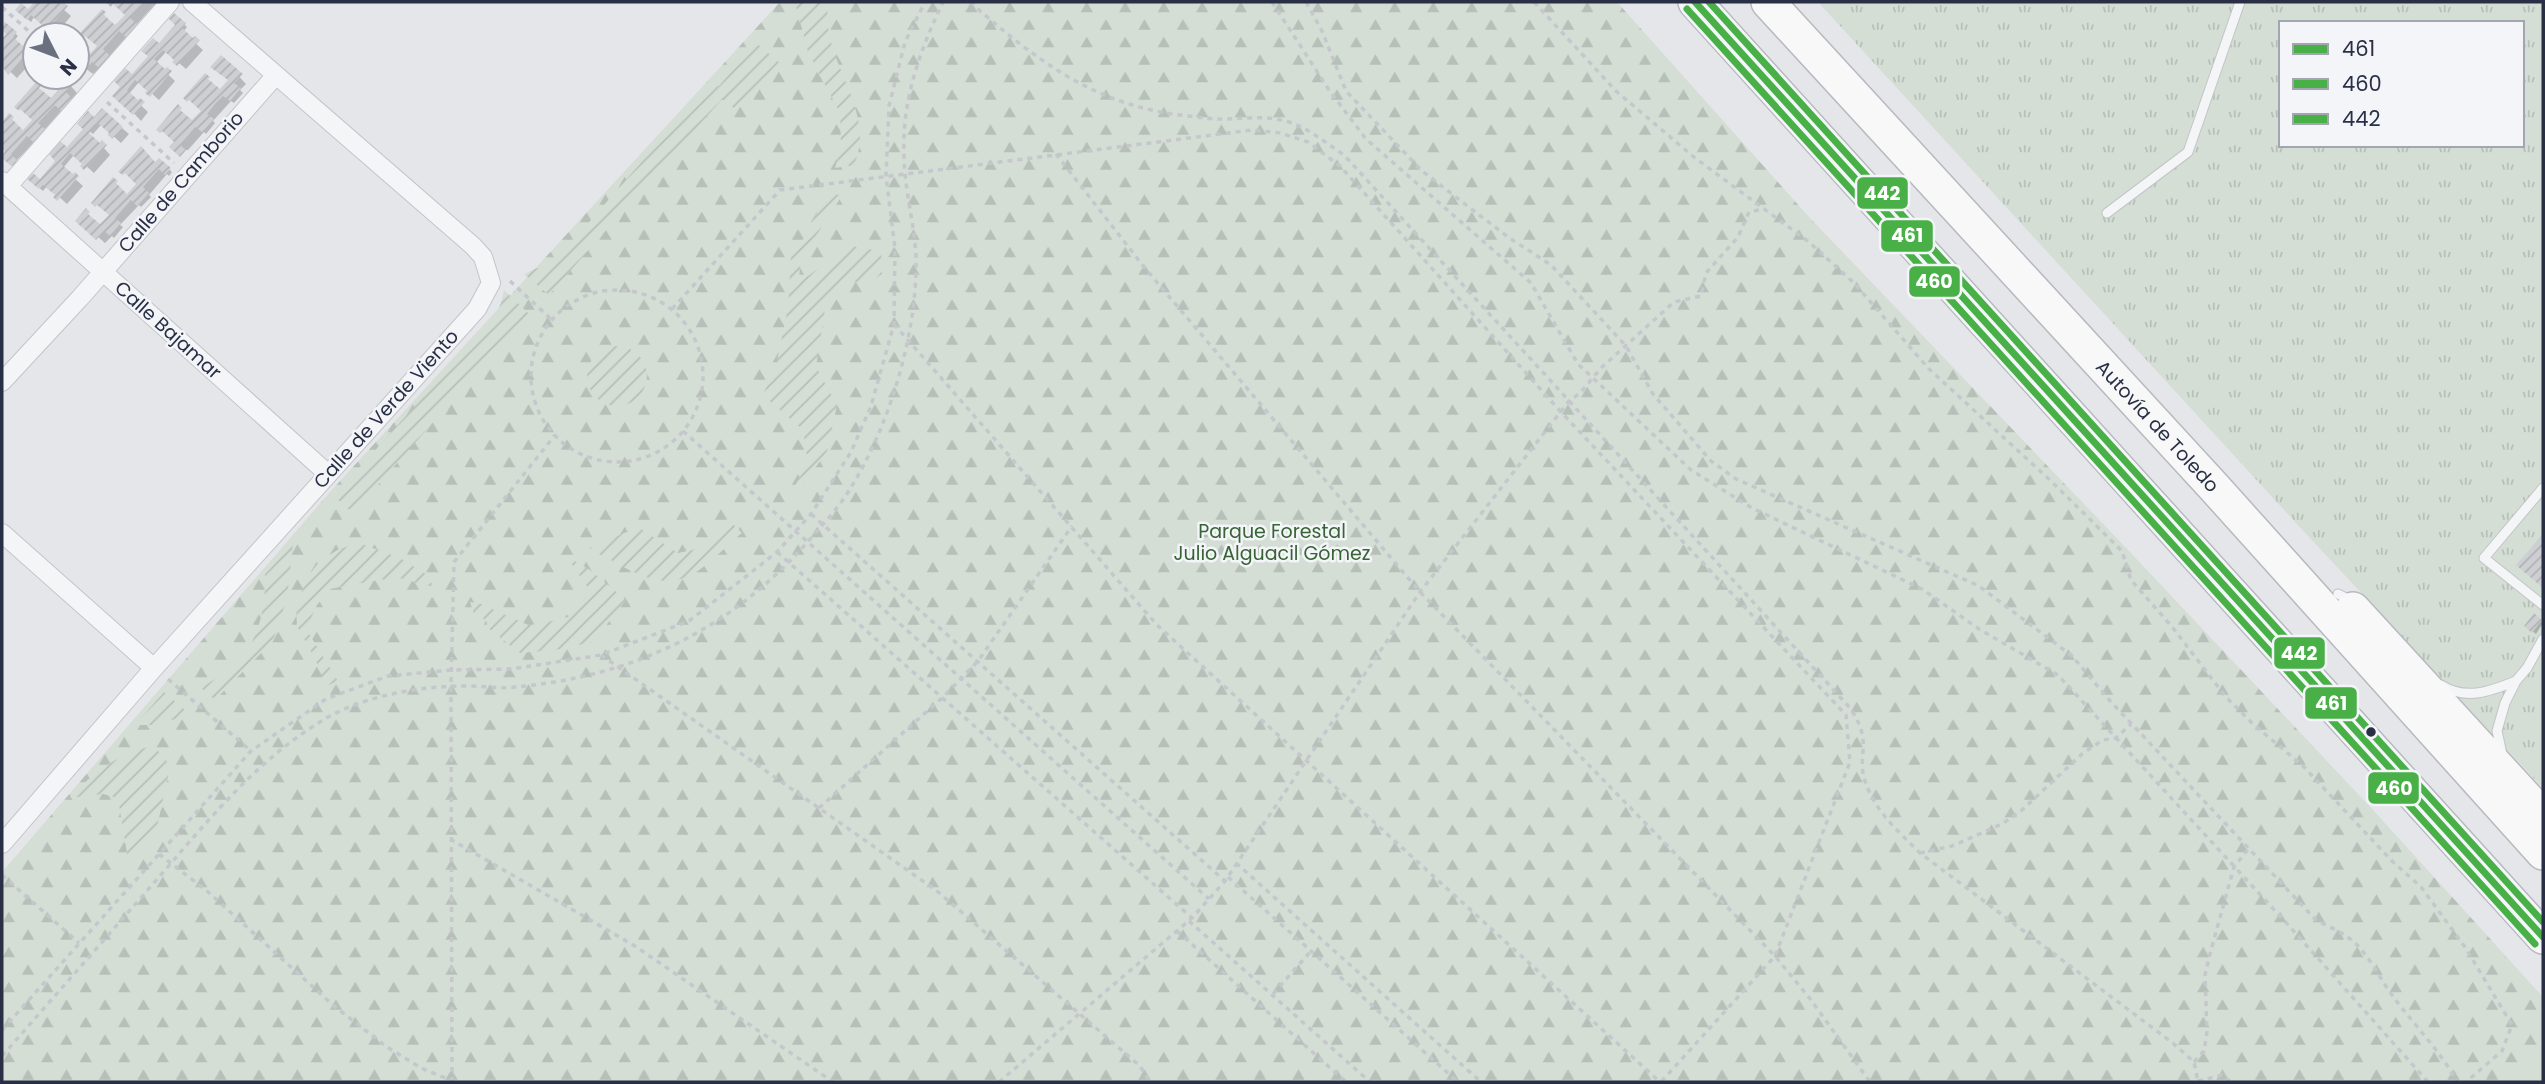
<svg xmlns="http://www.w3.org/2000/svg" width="2545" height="1084" viewBox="0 0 2545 1084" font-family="Poppins,sans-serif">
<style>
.grass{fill:url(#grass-tufts);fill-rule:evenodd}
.forest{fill:url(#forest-firs)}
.park{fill:#d4ded5}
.garden{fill:url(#garden-furrows)}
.shadow{fill:#0003}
.building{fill:url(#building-hatch)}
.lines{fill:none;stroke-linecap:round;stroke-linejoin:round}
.service-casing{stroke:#c3c4c8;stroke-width:11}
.minor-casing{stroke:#c3c4c8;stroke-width:20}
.motorway-casing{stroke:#b7b9bf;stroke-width:36}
.path{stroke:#c6c7cd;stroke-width:3.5;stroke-dasharray:5 5;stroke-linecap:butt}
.service{stroke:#f4f5f7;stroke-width:9}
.minor{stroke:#f4f5f7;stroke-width:18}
.motorway{stroke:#f8f8f8;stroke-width:33}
.bus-1-casing{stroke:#f3f5f9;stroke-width:12}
.bus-2-casing{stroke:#f3f5f9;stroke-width:12}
.bus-3-casing{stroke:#f3f5f9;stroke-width:12}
.bus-1{stroke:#48b047;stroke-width:7}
.bus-2{stroke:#48b047;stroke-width:7}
.bus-3{stroke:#48b047;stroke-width:7}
.bus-dot{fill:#293046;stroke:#f3f5f9;stroke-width:2.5}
.labels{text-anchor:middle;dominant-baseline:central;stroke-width:5;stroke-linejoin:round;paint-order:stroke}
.street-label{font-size:19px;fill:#293046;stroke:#f3f5f9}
.park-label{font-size:19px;fill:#386335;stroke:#f3f5f9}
.line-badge{stroke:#f3f5f9;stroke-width:2.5}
.badge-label{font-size:19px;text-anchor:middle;font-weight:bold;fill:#fff}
</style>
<defs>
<pattern id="grass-tufts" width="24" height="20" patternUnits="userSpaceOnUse" patternTransform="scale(1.75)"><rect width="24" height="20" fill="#d4ded5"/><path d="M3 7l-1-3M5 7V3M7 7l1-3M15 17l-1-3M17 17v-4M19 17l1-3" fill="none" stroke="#b6bfb8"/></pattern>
<pattern id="forest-firs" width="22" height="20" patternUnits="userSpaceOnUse" patternTransform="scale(1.75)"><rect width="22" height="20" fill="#d4ded5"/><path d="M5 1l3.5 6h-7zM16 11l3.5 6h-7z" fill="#b6bfb8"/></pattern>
<pattern id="garden-furrows" width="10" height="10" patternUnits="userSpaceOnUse" patternTransform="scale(1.75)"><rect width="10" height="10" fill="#d4ded5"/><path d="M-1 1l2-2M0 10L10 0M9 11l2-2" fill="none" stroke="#b6bfb8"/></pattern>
<pattern id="building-hatch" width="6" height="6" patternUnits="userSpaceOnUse" patternTransform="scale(1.75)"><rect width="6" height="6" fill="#cdcfd3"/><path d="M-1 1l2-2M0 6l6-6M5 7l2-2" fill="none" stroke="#b0b2b6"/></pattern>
</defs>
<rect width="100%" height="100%" fill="#e5e6ea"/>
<path class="grass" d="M1818 2H2543V788L2296 523ZM2281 23H2522V145H2281Z"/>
<path class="forest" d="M780 2H1617L1810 218 2131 553 2374 811 2543 997V1042L2498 1082H2V872L329 493Z"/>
<path class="park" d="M2543 1042V1082H2498Z"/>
<path class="garden" d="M795 2H827C828 12 827 24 829 34 838 78 874 120 854 165L835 168 841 146 840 113 808 52Z
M756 43 779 62 736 110 723 98 549 295 524 274 537 268 547 270 710 84 719 86Z
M843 194 801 259 799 278 808 276 850 245 862 249 881 250 882 274 864 285 845 278 827 296 816 367 837 405 827 451 799 491 794 487 808 463 803 430 763 395 777 361 788 308 791 256 804 238 825 197Z
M504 290 529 314 353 513 334 496 494 318 501 303Z
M587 376a30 30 0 1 1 60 0a30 30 0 1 1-60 0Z
M734 525 742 533C727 545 707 567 691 575 657 594 619 563 589 548L638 527 678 553 701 548 712 536Z
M359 543 400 558 429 576 433 587 399 578 378 580 330 589 317 605 306 629 338 681 322 688V672L297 626 296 608 306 579 319 562 339 549Z
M293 544 287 598 273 641 215 700 201 688C213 680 227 672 237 662 260 640 266 604 265 574Z
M566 556 590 570 626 600 593 642 555 650 520 653 488 628 486 620 474 614 470 602 479 603 528 625 540 624 568 617 591 592Z
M164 692 191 715 153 725H135Z
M153 746 166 759 169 772 155 836 129 865 119 805 114 797 103 794 70 798C94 771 118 754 153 746Z"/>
<path class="shadow" d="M37 2H55L71 16 55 35 34 17 31 22 17 10 27 13Z
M112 2H159L157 7 154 5 136 25 139 28 129 39 127 36 109 57 111 59 93 74 77 62V48L94 63 116 27 127 15Z
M174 15 187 27 183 32 203 50 186 69 166 52 156 63 175 81 159 100 139 82 129 94 148 112 141 121 116 94 178 25Z
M5 24 18 36 14 41 34 59 17 78 2 64V41L9 34 2 28Z
M221 57 246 84 240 90 243 93 234 103 231 101 213 121 215 123 206 134 204 132 188 150H184L176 142V109L198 128 203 111 204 78 225 97 230 80Z
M48 77H63L77 93 65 112 62 110 44 130 47 133 37 143 35 141 16 161 19 164 15 168 2 156 7 151 2 147V124L8 118 23 132 34 120 35 87 56 106 61 89Z
M94 120 122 128 129 134 121 143 101 125 93 134 82 126Z
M104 148 110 155 94 173 74 155 63 168 83 186 67 204 47 186 43 191 29 179 40 181 67 150Z
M159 160 172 172 169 176 167 174 149 195 151 197 141 207 139 205 120 225 123 227 114 238 112 236 105 243 97 236 100 227Z
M2534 616 2543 623 2536 634 2526 626Z"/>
<path class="building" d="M34 2H58L61 4 63 2 68 6 45 32 41 28 43 26 31 15 27 20 15 10 21 3 28 9Z
M105 2H144L130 18 137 24 131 31 126 37 119 31 103 49 109 55 98 67 92 62 84 71 77 65V46L88 56 97 46 85 36 83 38 79 34 102 9 106 12 104 15 115 25 125 15 113 4 111 7Z
M174 13 186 23 182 28 193 38 195 36 200 40 177 66 172 62 174 60 163 50 154 59 165 69 167 67 172 71 150 97 145 93 147 91 135 80 127 90 138 100 140 98 145 102 133 115 112 96 120 87 114 81 125 68 132 74 148 56 141 51 153 38 159 43 175 25 169 19Z
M5 22 17 32 13 37 24 47 26 45 30 49 8 75 2 66V39L6 34 2 30V26Z
M221 55 243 74 234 83 241 88 230 101 223 96 215 104 207 114 214 119 202 132 195 127 180 145 186 150 180 157 169 147 174 142 162 131 160 133 156 130 178 104 182 108 180 110 192 120 201 111 189 100 187 102 183 98 205 73 210 77 208 79 220 89 228 80 210 67Z
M42 77H67L74 83 66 92 72 98 61 111 55 105 38 123 45 129 33 142 27 136 11 154 17 160 11 166 2 158 5 151 2 148V122L9 113 14 117 12 119 23 130 32 120 20 109 19 111 14 107 36 82 41 86 39 88 51 98 59 89 48 79 46 81Z
M102 108 123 127 112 139 108 135 109 133 98 123 89 133 100 143 102 140 107 145 84 170 80 166 82 164 70 153 66 158 61 164 73 174 75 172 79 176 57 201 53 197 55 195 43 185 39 189 27 179 33 173 40 179 55 161 49 154 60 141 67 147 83 129 77 124 88 111 94 117Z
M141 146 155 162 159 158 171 168 165 175 159 169 143 187 149 193 137 206 131 200 115 218 121 223 115 230 110 236 104 231 96 240 75 221 86 208 90 212 88 214 100 224 109 215 97 205 95 207 91 203 113 177 118 181 116 183 127 194 136 184 125 173 123 175 118 172Z
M2543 534V588L2516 565Z
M2534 613 2542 620 2532 633 2524 626Z"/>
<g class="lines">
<defs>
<path id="service" d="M2107 213 2188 152 2240 2
M2543 488 2484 558 2543 605
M2338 594 2352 601
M2441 685C2466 701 2491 691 2516 681
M2502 754 2497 731 2505 703 2516 681 2527 668 2543 639"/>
<path id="minor" d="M2 181 328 474
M8 186 170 2
M2 382 80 298 276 75
M2 533 154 668
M2 844 154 668 477 309 491 283 483 257 473 246 192 2"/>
<g id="motorway">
<path d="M1695 2 2543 937"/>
<path id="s1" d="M1768 2 2213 486 2543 853"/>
<path d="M2353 609 2543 816"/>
</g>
</defs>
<use href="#service" class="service-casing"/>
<use href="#minor" class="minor-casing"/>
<use href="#motorway" class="motorway-casing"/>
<path class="path" d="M970 2C1027 52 1080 95 1156 111 1175 115 1196 117 1215 119 1240 120 1264 114 1289 122 1310 129 1326 143 1344 155L1851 709C1857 719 1862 728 1863 740 1864 751 1861 762 1863 773 1870 807 1897 830 1920 853L2174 1044 2194 1062 2198 1082
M1272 2 1329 90 1366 139 1531 283 1578 364 1691 470 1752 508 1922 589 1979 629 2058 675 2290 927 2428 1082
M1306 2 1322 31 1346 91 1422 171 1508 237 1551 265 1626 346 1653 394 1711 461 1736 479 1979 586 2072 656 2112 703 2316 920C2327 926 2340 931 2349 938 2368 952 2378 976 2392 995 2413 1024 2440 1050 2457 1082
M1534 2 1616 91 1695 158 1809 242 1854 283 1929 369 2052 482 2122 551 2131 580 2173 628 2225 696 2253 724 2303 766 2392 861 2421 887 2465 947 2512 1025 2502 1051 2466 1082
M2 7 35 37
M107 102 174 163
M1056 154 1144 267 1420 592 1775 956 1811 1000 1870 1082
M510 281 552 320
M531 376a86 86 0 1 1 172 0a86 86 0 1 1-172 0Z
M672 309 780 190 1252 130 1280 133 1308 142 1340 166 1561 412 1846 715 1850 762 1775 956 1661 1082
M894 324 1157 625 1660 1082
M683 431 1209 899
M811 514 1225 881
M777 552 1192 918
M601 655 937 891 1140 1066 1150 1082
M168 679 251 751
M819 808 943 697 978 661 1072 526
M450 839 635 946 833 1082
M1920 853 1952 846 2002 824 2022 810 2083 753 2103 740 2116 738 2131 724
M159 854 207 891 334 1006 387 1047 421 1068 455 1082
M1236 863 1481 1082
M2 875 79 943
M1228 877 1458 1082
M1189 921 1370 1082
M1177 931 1346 1082
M1273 994 1311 951
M2 1030 251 751 326 699 388 676 451 670 512 669 601 655 689 621 777 552 811 514 851 452 871 406 894 324 895 248 886 176 889 106 905 42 925 2
M2 1056C53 998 103 941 153 884 207 822 258 757 330 716 372 694 422 686 468 686 484 686 500 689 515 687 637 676 737 627 816 532 828 519 841 504 850 489 890 425 918 331 916 256 914 221 904 188 904 153 902 100 920 50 943 2
M2194 1062 2204 1051 2207 1032 2205 975 2211 950 2234 867 2249 848
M2198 1081 2222 1075 2231 1082
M452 1082 451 687 454 562 555 435
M999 1082 1192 918 1225 881 1420 592 1569 401 1580 393 1601 368 1674 302 1701 296 1706 273 1738 237 1749 212 1764 209"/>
<use href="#service" class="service"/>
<use href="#minor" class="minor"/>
<use href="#motorway" class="motorway"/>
<defs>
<path id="bus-1" d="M1695 2 2543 937"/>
<path id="bus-2" d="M1687 9 2535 944"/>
<path id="bus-3" d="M1709 2 2543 922"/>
</defs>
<use href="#bus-1" class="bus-1-casing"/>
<use href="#bus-2" class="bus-2-casing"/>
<use href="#bus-3" class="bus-3-casing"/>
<use href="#bus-1" class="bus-1"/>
<use href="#bus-2" class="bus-2"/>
<use href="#bus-3" class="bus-3"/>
</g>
<circle class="bus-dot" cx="2371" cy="732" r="6"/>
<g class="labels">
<g class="street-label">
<text transform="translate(181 182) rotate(-49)">Calle de Camborio</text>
<text transform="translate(168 330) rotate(42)">Calle Bajamar</text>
<text transform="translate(386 409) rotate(-48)">Calle de Verde Viento</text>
<text stroke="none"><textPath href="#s1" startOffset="576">Autovía de Toledo</textPath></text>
</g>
<g class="park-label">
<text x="1272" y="531">Parque Forestal<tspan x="1272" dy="22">Julio Alguacil Gómez</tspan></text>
</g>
</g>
<g class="line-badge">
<rect x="1856" y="176" width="53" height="34" rx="7" fill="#48b047"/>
<rect x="1880" y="219" width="54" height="34" rx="7" fill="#48b047"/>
<rect x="1908" y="265" width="53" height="33" rx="7" fill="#48b047"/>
<rect x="2273" y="636" width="53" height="34" rx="7" fill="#48b047"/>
<rect x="2304" y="686" width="54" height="34" rx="7" fill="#48b047"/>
<rect x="2367" y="771" width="53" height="34" rx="7" fill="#48b047"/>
</g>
<g class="badge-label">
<text x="1882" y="200">442</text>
<text x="1907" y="242">461</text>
<text x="1934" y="288">460</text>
<text x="2299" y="660">442</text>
<text x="2331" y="710">461</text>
<text x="2394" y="795">460</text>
</g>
<rect width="2545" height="1084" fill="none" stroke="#293046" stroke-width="7"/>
<rect x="2279" y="21" width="245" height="126" fill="#f3f5f9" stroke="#a2a6b1" stroke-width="2"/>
<rect x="2293" y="44" width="35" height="10" fill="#48b047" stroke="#a2a6b1" stroke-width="2"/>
<text x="2342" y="56" font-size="21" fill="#293046">461</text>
<rect x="2293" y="79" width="35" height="10" fill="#48b047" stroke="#a2a6b1" stroke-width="2"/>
<text x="2342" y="91" font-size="21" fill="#293046">460</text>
<rect x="2293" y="114" width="35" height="10" fill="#48b047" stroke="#a2a6b1" stroke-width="2"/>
<text x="2342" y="126" font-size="21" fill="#293046">442</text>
<g transform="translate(56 56) rotate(132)"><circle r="33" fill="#f3f5f9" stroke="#a2a6b1" stroke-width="2"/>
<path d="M0-5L12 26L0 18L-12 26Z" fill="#6b707f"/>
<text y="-10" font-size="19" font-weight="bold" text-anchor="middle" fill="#293046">N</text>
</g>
</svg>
